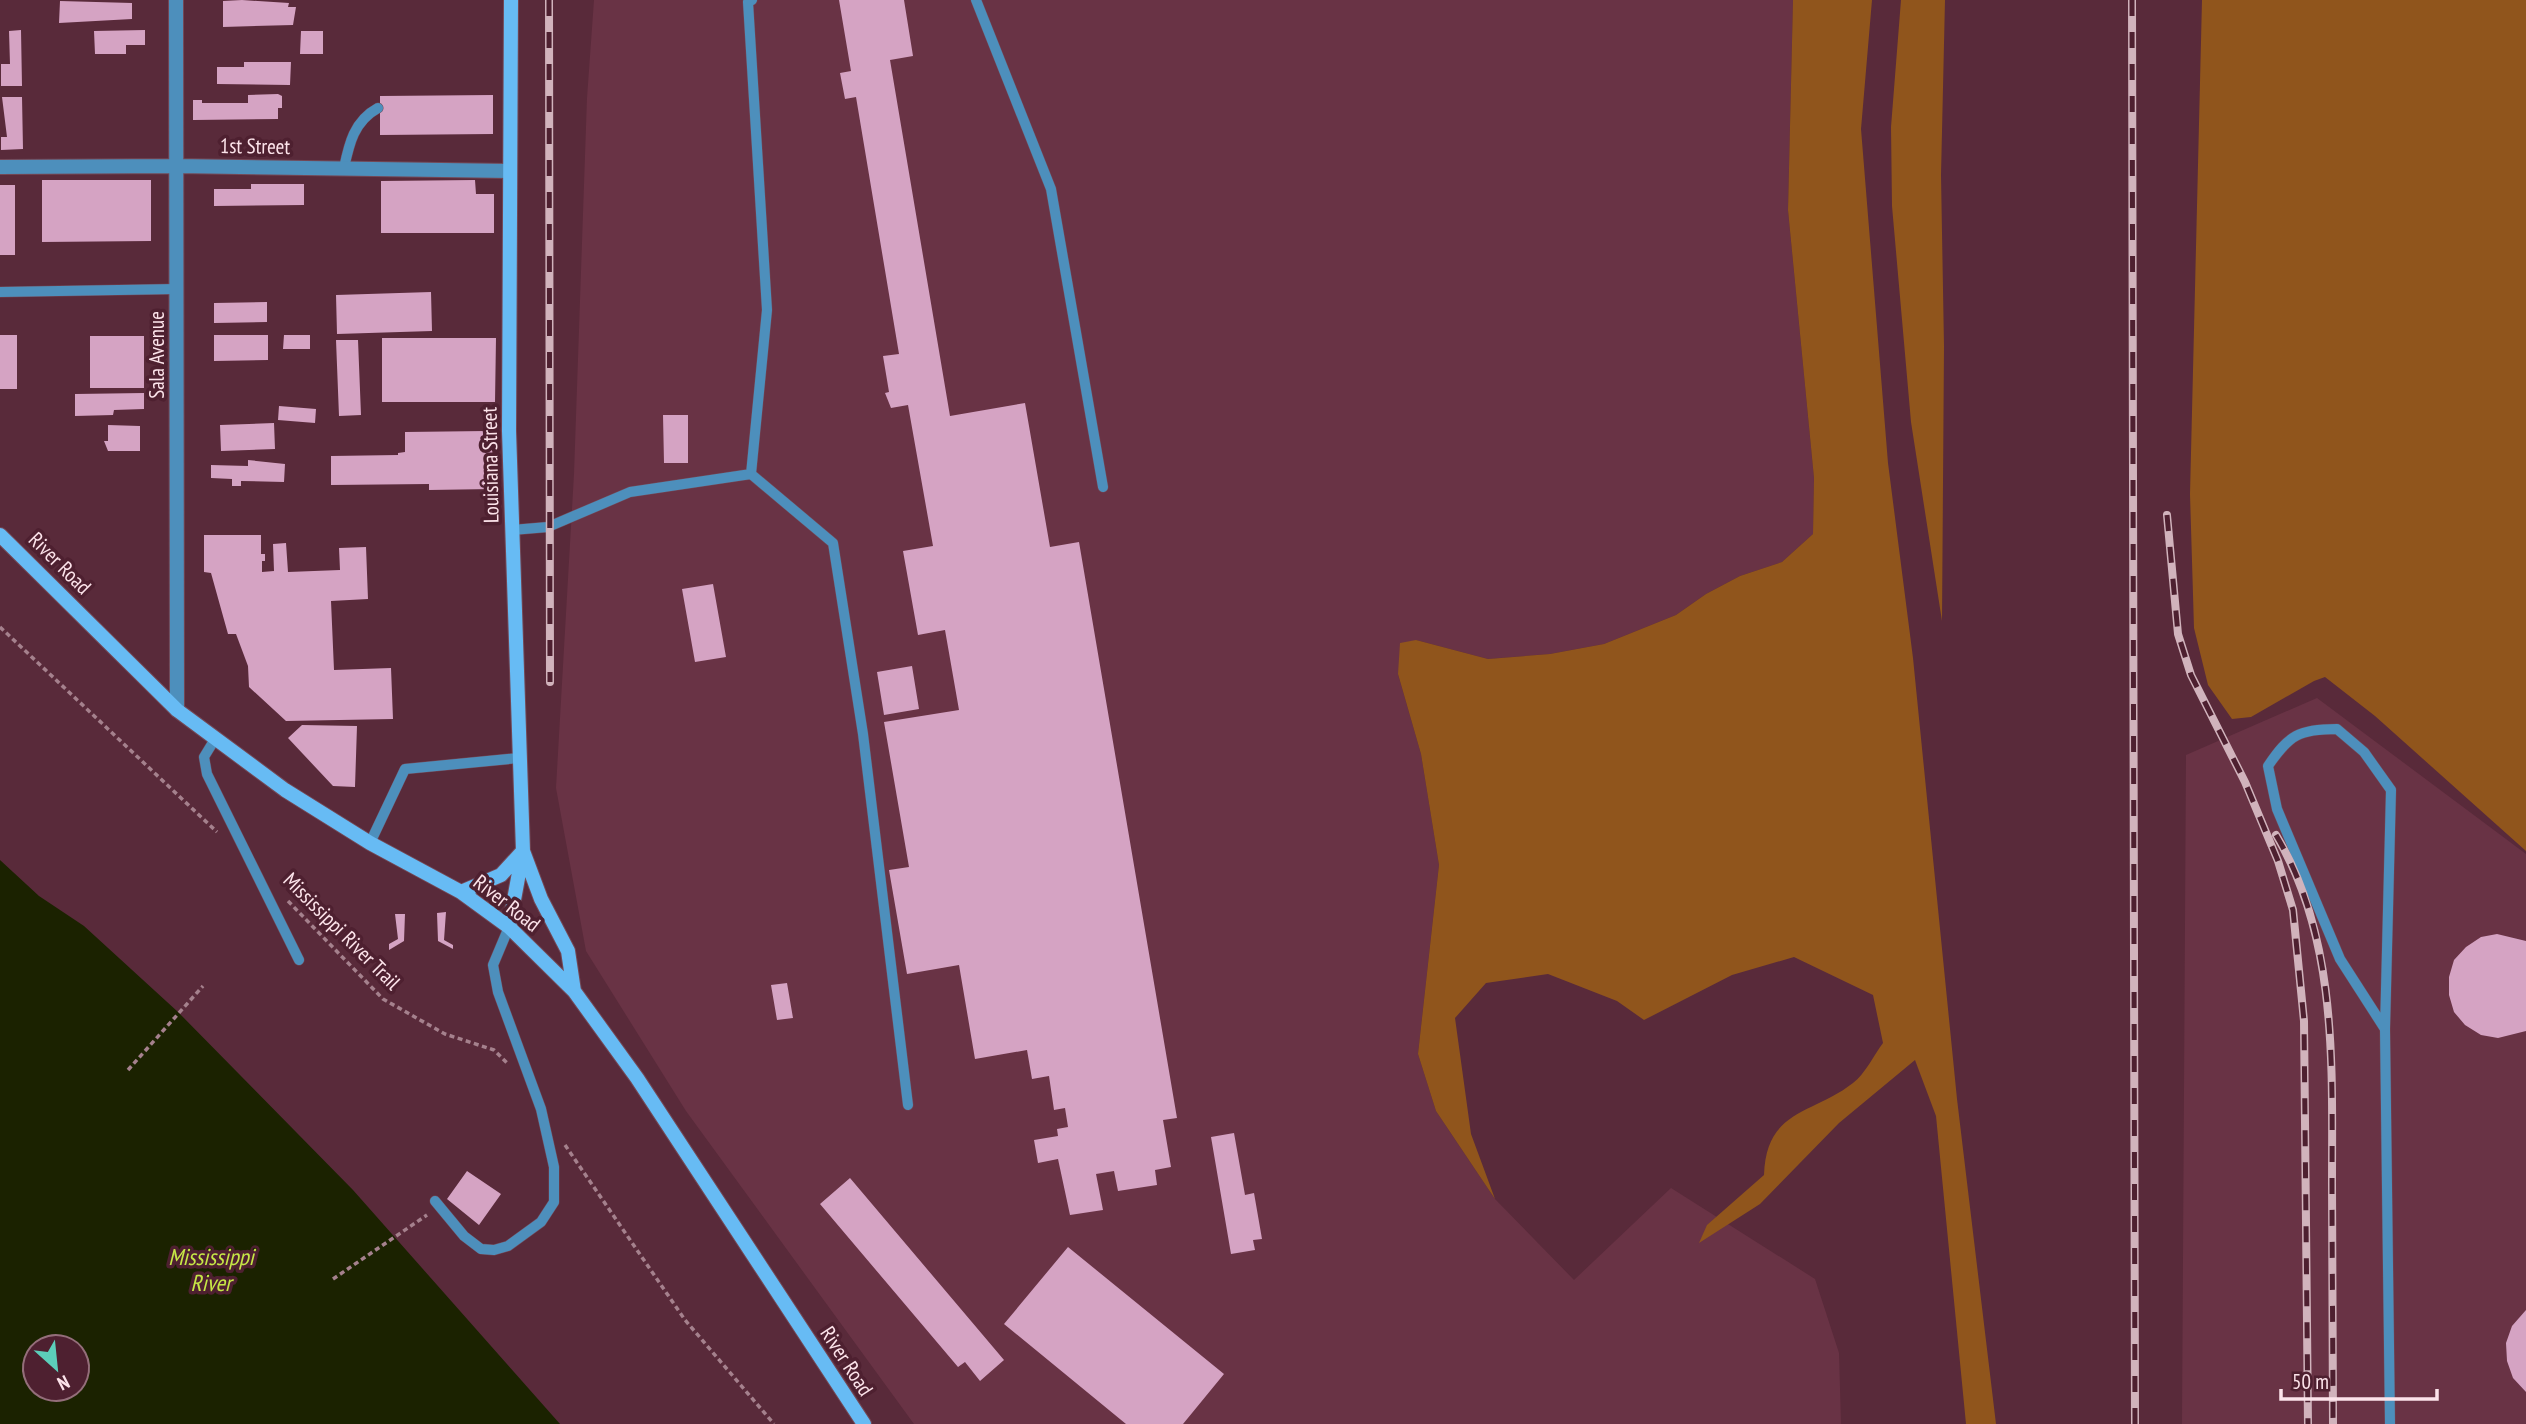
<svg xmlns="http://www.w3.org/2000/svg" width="2526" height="1424" viewBox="0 0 2526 1424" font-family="'PT Sans Narrow',sans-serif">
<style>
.built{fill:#693345}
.green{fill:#90551c}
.water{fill:#1b2200;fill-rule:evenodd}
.building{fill:#d5a3c3}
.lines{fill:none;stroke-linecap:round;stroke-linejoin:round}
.lane-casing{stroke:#734856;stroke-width:11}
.street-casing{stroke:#734856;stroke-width:16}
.secondary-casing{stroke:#734856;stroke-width:16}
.path{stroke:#a5818d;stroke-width:3.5;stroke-dasharray:5 3.5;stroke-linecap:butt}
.lane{stroke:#4d8fbc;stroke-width:10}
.street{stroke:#4d8fbc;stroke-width:14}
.secondary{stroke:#67bbf4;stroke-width:14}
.rail-casing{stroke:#d1b3bc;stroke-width:8}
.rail{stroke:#4e2030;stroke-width:5;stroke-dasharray:16;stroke-linecap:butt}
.labels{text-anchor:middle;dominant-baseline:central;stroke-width:7;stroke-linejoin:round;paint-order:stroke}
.street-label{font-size:21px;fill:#fce3ea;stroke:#4e2030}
.water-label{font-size:23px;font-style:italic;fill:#c6e746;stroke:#4e2030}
</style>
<rect width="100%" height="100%" fill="#592a3a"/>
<path class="built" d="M594 0H1793L1788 210 1814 478 1813 534 1782 562 1740 576 1706 594 1676 615 1604 644 1550 654 1488 659 1416 640 1398 674 1421 754 1439 865 1418 1054 1436 1111 1495 1199 1574 1280 1671 1188 1815 1279 1839 1353 1841 1424H914L686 1111 586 951 556 788 574 474 587 98Z
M2317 698 2526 854V1424H2182L2186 755Z"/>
<path class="green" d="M1793 0H1872L1861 129 1888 463 1913 658 1957 1099 1996 1424H1966L1936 1116 1915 1060 1839 1123 1760 1204 1699 1243 1707 1225 1764 1175C1766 1109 1812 1115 1853 1083 1865 1074 1874 1055 1883 1043L1873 995 1794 957 1732 975 1644 1020 1617 1001 1548 974 1486 983 1455 1018 1471 1134 1495 1199 1436 1111 1418 1054 1439 865 1421 754 1398 674 1400 643 1416 640 1488 659 1550 654 1604 644 1676 615 1706 594 1740 576 1782 562 1813 534 1814 478 1788 210Z
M1901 0H1945L1941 175 1944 346 1942 621 1911 422 1892 206 1891 127Z
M2202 0H2526V851L2375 716 2325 677 2314 681 2251 717 2232 719 2208 685 2194 628 2190 494Z"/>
<path class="water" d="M0 860 39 896 84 926 178 1012 353 1190 560 1424H0ZM35 1347H77V1389H35Z"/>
<path class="building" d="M242 0 289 3 288 7H296L293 25 223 27V1Z
M839 0H904L913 56 890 60 950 416 1025 403 1050 547 1079 542 1177 1118 1163 1120 1171 1167 1155 1170 1157 1185 1118 1191 1114 1171 1096 1174 1103 1210 1070 1215 1058 1159 1038 1163 1034 1140 1058 1136 1057 1129 1068 1127 1065 1108 1054 1110 1049 1076 1032 1079 1027 1050 975 1059 959 965 907 974 889 870 909 867 884 722 959 710 945 630 918 635 903 551 933 546 908 405 891 408 885 393 889 392 883 356 899 354 856 97 845 99 840 73 851 71Z
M60 1 132 3V19L59 23Z
M21 30 22 86H1V64H10L9 31Z
M145 30V45H126V54H95L94 31Z
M301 31H323V54H300Z
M244 62H291L290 85 217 84V67H244Z
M278 94 282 96V108H278V119L193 120V100H202V103H248V95Z
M493 95V134L380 135V96Z
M2 97H22L23 149 1 150V137H7Z
M42 180H151V241L42 242Z
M475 180 476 194H494V233H381V181Z
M251 184H304V205L214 206V189H251Z
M0 185H15V255H0Z
M431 292 432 331 337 334 336 295Z
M267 302V322L214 323V303Z
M0 335H17V389H0Z
M214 335H268V360L214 361Z
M284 335H310V349H283Z
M90 336H144V388H90Z
M382 338H496L495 402H382Z
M336 340H358L361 415 339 416Z
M144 393V409L114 410 113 415 75 416V394Z
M279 406 316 409 315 423 278 420Z
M663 415H688V463H664Z
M274 423 275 449 221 451 220 425Z
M108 425 140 426V451H108L104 441H108Z
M486 431 492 433 493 489 429 490V484L331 485V456L398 455V453L405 452V432Z
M248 460 285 464 284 482 241 481V486H232V479L211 478V465L248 466Z
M204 535H261V554H265V561H262V572L274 571 273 544 286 543 288 572 340 570 339 548 366 547 368 599 331 601 334 670 391 668 393 719 286 721 249 687 248 666 236 634H228L211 573 204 572Z
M713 584 726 657 695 662 682 589Z
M912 666 919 709 884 715 877 672Z
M302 725 357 726 355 787 333 786 288 738Z
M446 912 444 940 453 945V949L438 941 437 913Z
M395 914H405L404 941 389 950V944L398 939Z
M2497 934 2526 941V1031L2498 1038 2481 1035 2465 1025 2454 1012 2449 995V977L2454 960 2466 947 2481 937Z
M787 983 793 1018 777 1020 771 985Z
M1234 1133 1245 1195 1254 1193 1262 1239 1253 1240 1255 1250 1231 1254 1211 1137Z
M467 1171 501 1194 479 1225 447 1199Z
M850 1178 1004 1360 980 1381 965 1362 958 1367 820 1204Z
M1068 1247 1224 1374 1183 1424H1126L1004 1324Z
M2526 1310V1392L2513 1378 2507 1361 2506 1343 2512 1326Z"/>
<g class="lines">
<defs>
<path id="lane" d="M976 0 1051 189 1103 487
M344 168C349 144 354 121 378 108
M0 292 177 289
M751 474 833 543 863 734 908 1105
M512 530 548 527 630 492 751 474 767 310 748 2 752 0
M215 739 204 757 207 774 299 960
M370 843 405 769 519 758
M2385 1029 2340 959 2277 809 2268 766C2289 735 2299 729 2337 729L2364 752 2391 790 2385 1029 2390 1424
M435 1201 464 1236 481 1249 494 1250 508 1246 541 1222 554 1202V1167L541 1109 498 992 493 965 509 927"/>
<path id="street" d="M176 0 177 710
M0 167 177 166 510 171"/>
<path id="secondary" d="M0 535 177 710 285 790 370 843 461 892 509 927 574 991 637 1078 864 1424
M461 892 501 875 523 851 541 899 568 951 574 991
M509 927 523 851 509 431 511 0"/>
</defs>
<use href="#lane" class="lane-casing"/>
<use href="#street" class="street-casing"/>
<use href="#secondary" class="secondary-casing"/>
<path class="path" d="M0 627 217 832
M288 901 383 999 445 1034 494 1050 508 1064
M128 1070 203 986
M565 1145 685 1320 774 1424
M333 1279 427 1215"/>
<use href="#lane" class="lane"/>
<use href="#street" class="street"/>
<use href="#secondary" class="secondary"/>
<defs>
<path id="rail" d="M549 0 550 682
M2132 0 2135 1424
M2167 515 2178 634 2191 675 2245 782 2278 861 2293 910 2304 1021 2308 1424
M2276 835C2338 939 2332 1067 2332 1184 2332 1264 2333 1344 2333 1424"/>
</defs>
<use href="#rail" class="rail-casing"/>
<use href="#rail" class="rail"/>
</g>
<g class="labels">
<g class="street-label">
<text transform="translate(255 146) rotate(1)">1st Street</text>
<text transform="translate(156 355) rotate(-90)">Sala Avenue</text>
<text transform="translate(490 465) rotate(-91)">Louisiana Street</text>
<text transform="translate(60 563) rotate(45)">River Road</text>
<text transform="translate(507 903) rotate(38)">River Road</text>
<text transform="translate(342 931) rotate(45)">Mississippi River Trail</text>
<text transform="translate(847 1361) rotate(57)">River Road</text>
</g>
<g class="water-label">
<text x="211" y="1256">Mississippi<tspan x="211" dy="26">River</tspan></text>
</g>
</g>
<g transform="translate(56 1368) rotate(153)"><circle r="33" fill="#4e2030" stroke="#946e7a" stroke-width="2"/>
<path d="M0-5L12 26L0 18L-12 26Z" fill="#5cceba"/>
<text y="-10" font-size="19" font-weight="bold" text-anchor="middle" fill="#fce3ea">N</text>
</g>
<path d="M2281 1389v10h156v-10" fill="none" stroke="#fce3ea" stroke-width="3.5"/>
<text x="2292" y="1389" font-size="21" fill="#fce3ea" stroke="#4e2030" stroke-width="5" paint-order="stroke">50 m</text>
</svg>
